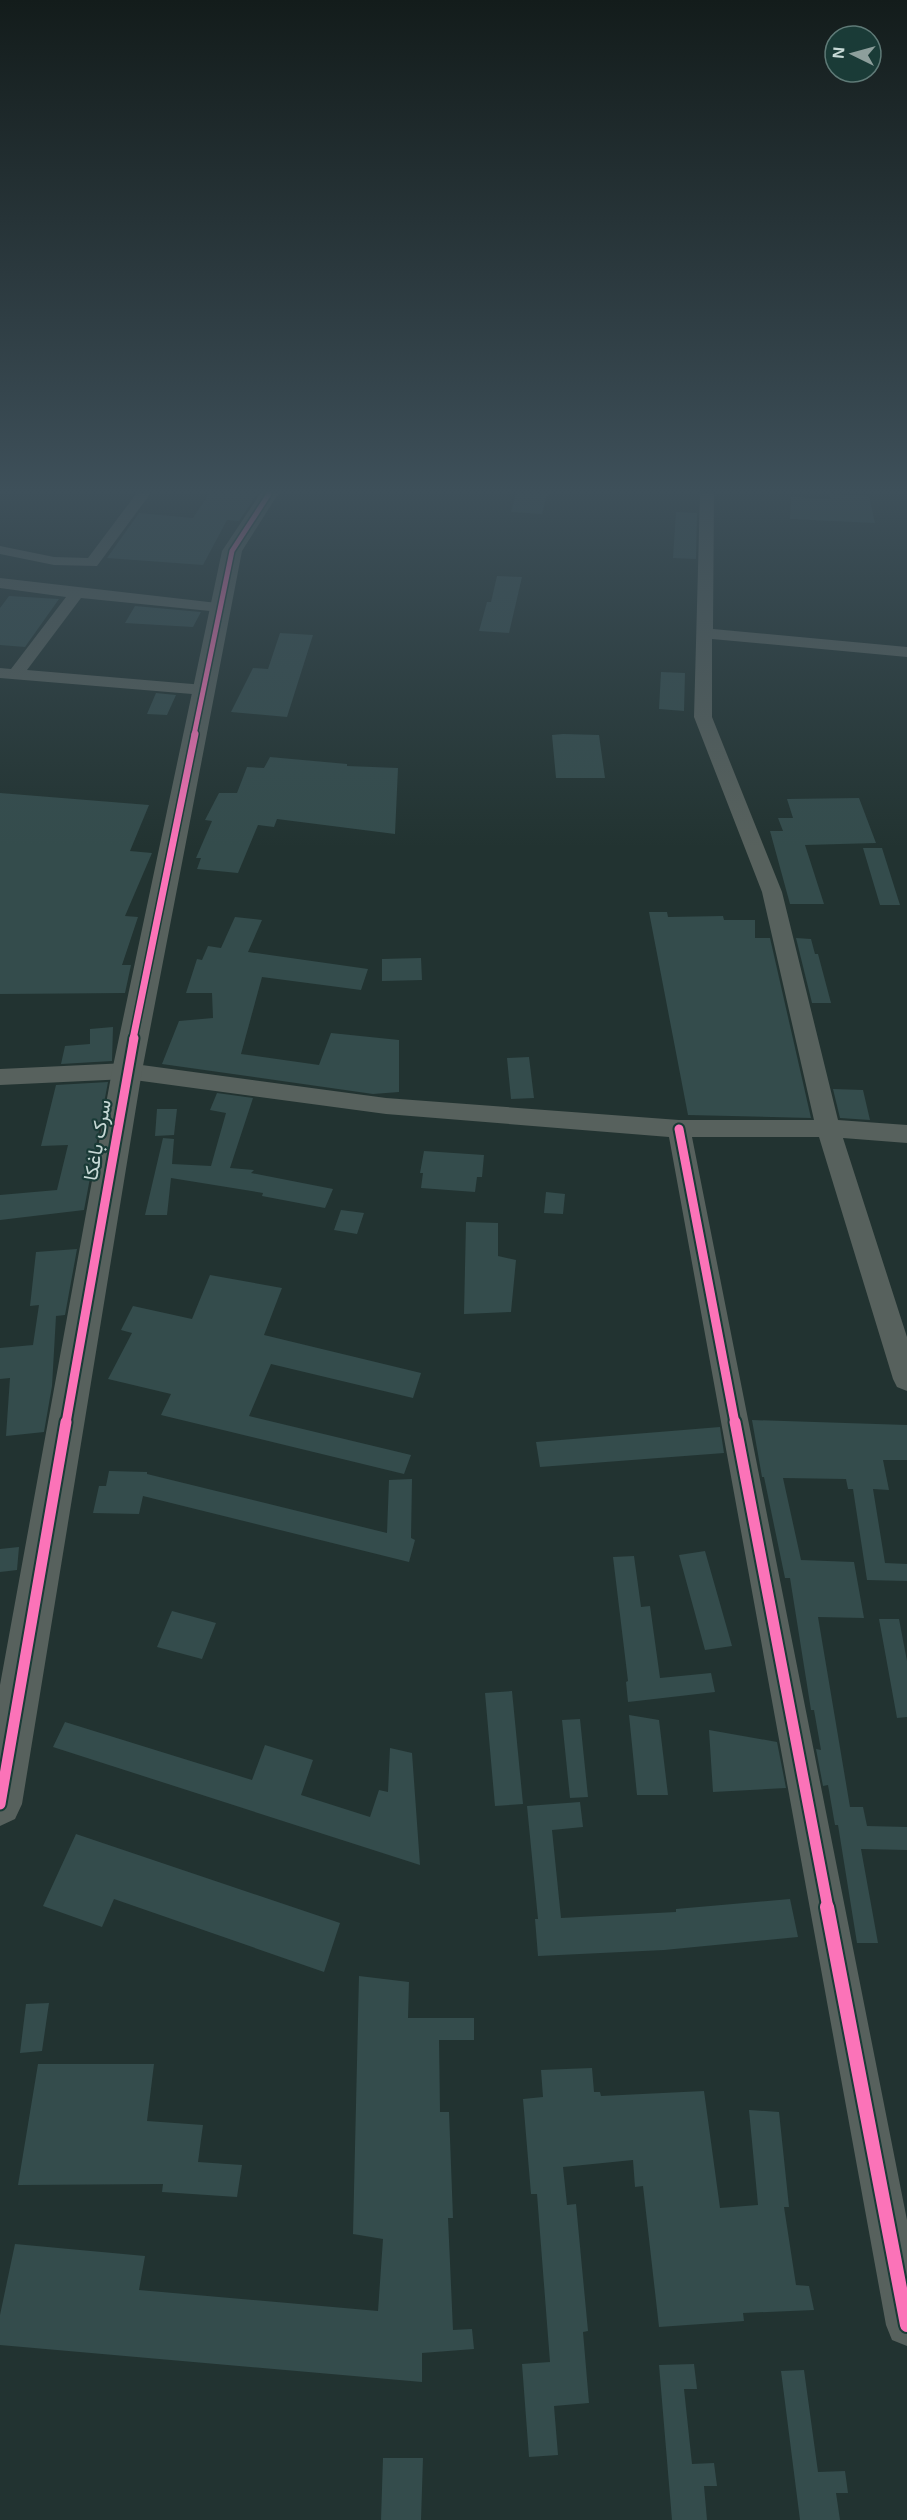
<svg xmlns="http://www.w3.org/2000/svg" width="907" height="2520" viewBox="0 0 907 2520" font-family="Arial,Vazirmatn,sans-serif">
<style>
.building{fill:#344c4c}
.lines{fill:none;stroke-linecap:round;stroke-linejoin:round}
.minor{fill:#57615d;fill-rule:evenodd}
.tertiary{fill:#57615d;fill-rule:evenodd}
.cycleway-far4-casing{stroke:#1a3b37;stroke-width:8}
.cycleway-far3-casing{stroke:#1a3b37;stroke-width:10}
.cycleway-far2-casing{stroke:#1a3b37;stroke-width:13}
.cycleway-far1-casing{stroke:#1a3b37;stroke-width:15}
.cycleway-casing{stroke:#1a3b37;stroke-width:18}
.cycleway-far4{stroke:#fb73b8;stroke-width:5}
.cycleway-far3{stroke:#fb73b8;stroke-width:7}
.cycleway-far2{stroke:#fb73b8;stroke-width:9}
.cycleway-far1{stroke:#fb73b8;stroke-width:11}
.cycleway{stroke:#fb73b8;stroke-width:14}
.labels{text-anchor:middle;dominant-baseline:central;stroke-width:4.5;stroke-linejoin:round;paint-order:stroke}
.street-label{font-size:20px;fill:#c7d9d6;stroke:#1a3b37}
</style>
<rect width="100%" height="100%" fill="#223331"/>
<path class="building" d="M209 494H257L239 521 227 520 203 565 107 558 139 513 193 518Z
M516 494H547L542 514 511 512Z
M830 494 869 496 875 523 790 519 791 497 830 499Z
M676 512 697 513 696 559 673 558Z
M497 576 522 577 509 633 479 631 487 602H491Z
M9 596 59 599 25 647 0 645V608Z
M135 606 201 612 193 627 125 623Z
M280 633 313 635 287 717 231 712 253 668 268 669Z
M661 672 685 673 684 711 659 709Z
M156 693 176 695 167 715 147 714Z
M563 734 599 735 605 778H556L552 735Z
M270 757 347 764V766L398 768 395 834 277 819 274 827 258 825 238 873 197 869 201 858H196L212 821 205 820 219 793H237L247 767 264 768Z
M0 793 149 805 130 851 152 853 125 916 138 917 122 965H131L125 993 0 994Z
M859 798 876 843 805 845 824 904H790L770 831H783L778 818H793L787 799Z
M863 848H882L900 905H880Z
M649 912H667L668 917 723 916 724 920H755V938H770L811 1118 688 1115Z
M235 917 262 920 248 952 368 969 361 990 262 977 241 1054 319 1065 331 1033 399 1040V1092L373 1094 162 1064 179 1021 213 1018 212 993H186L197 959 202 960 208 946 221 948Z
M796 938 811 939 815 954H818L831 1003H812Z
M421 958 422 980 382 981V959Z
M113 1027 112 1061 61 1064 65 1046 90 1044V1029Z
M529 1057 534 1098 511 1099 507 1058Z
M108 1082 84 1210 0 1220V1195L57 1190 68 1145 41 1146 56 1085Z
M833 1089 863 1090 870 1120 840 1118Z
M217 1093 253 1098 230 1168 254 1170 251 1173 333 1189 325 1208 262 1196 263 1193 171 1178 167 1215H145L163 1138 174 1139 172 1164 211 1166 226 1113 210 1110Z
M157 1109H177L174 1135 155 1136Z
M424 1151 484 1155 482 1177H477L475 1192 421 1188 423 1173H420Z
M546 1192 565 1194 563 1214 544 1213Z
M341 1210 364 1213 357 1234 334 1230Z
M466 1222 498 1223V1256L516 1260 511 1312 464 1314Z
M77 1249 65 1315 56 1316 52 1386 44 1432 6 1436 10 1378 0 1379V1348L33 1345 39 1305 30 1306 36 1252Z
M210 1275 282 1288 264 1335 421 1373 413 1398 271 1364 249 1416 411 1455 404 1474 161 1415 171 1394 108 1379 132 1333 121 1330 133 1306 192 1319Z
M752 1420 907 1425V1460H883L889 1490 873 1489 885 1563 907 1564V1581L867 1580 853 1489H848L846 1479 783 1478 801 1560 854 1562 864 1618 818 1617 850 1807H863L867 1826 907 1827V1850L861 1849 878 1943H857L838 1825H835L828 1785 823 1786 816 1749 821 1750 814 1710H811L790 1578H785L764 1477H762Z
M720 1427 724 1453 540 1467 536 1442Z
M109 1471 147 1472V1474L387 1533 389 1480 412 1479 411 1538 415 1540 409 1562 143 1496 139 1514 93 1513 99 1486H106Z
M19 1547 17 1570 0 1572V1549Z
M705 1551 732 1646 705 1650 679 1555Z
M634 1556 641 1607 650 1606 660 1678 711 1673 715 1692 628 1702 626 1682 628 1681 613 1557Z
M172 1611 216 1623 202 1659 157 1647Z
M879 1619H899L907 1661V1717L897 1718Z
M512 1691 523 1804 495 1806 485 1693Z
M629 1715 659 1720 668 1795H637Z
M580 1719 588 1797 570 1798 562 1720Z
M65 1722 252 1780 265 1745 313 1760 301 1795 370 1817 379 1790 388 1792 390 1748 412 1753 420 1865 53 1747Z
M709 1730 777 1742 786 1788 713 1792Z
M580 1802 583 1827 552 1830 561 1918 676 1912V1909L790 1899 798 1937 664 1950 538 1956 535 1919H538L527 1806Z
M76 1834 340 1923 324 1972 114 1899 102 1927 43 1906Z
M359 1976 409 1982 408 2018H474V2040H439L440 2112H449L453 2218H448L453 2330 472 2329 474 2349 422 2353V2382L0 2345V2315L15 2244 145 2256 139 2290 378 2311 383 2239 353 2234Z
M49 2003 42 2051 20 2053 26 2004Z
M38 2064H154L147 2121 203 2125 198 2162 242 2165 237 2197 162 2192 163 2184 18 2185Z
M592 2068 594 2092H600L601 2096 704 2091 720 2208 758 2205 749 2110 779 2112 789 2207H784L796 2285 809 2286 814 2310 743 2313 744 2321 659 2327 643 2186 635 2187 633 2160 563 2167 567 2205 576 2204 588 2331 583 2332 589 2403 554 2406 558 2455 529 2457 522 2364 550 2362 537 2194H531L523 2099 543 2097 541 2070Z
M694 2364 697 2389H684L692 2464 714 2463 717 2486H704L707 2520H672L659 2365Z
M804 2370 818 2472 845 2471 848 2493H836L840 2520H800L781 2371Z
M383 2458H423L421 2520H381Z"/>
<g class="lines">
<path class="minor" d="M136 494H150L97 566 54 565 0 554V546L54 557 88 558Z
M700 494H714L713 629 907 647V657L712 639V717L782 892 838 1120 907 1125V1143L843 1138 907 1337V1391L897 1387 893 1379 819 1137H692L907 2220V2346L892 2340 886 2325 669 1137 386 1114 127 1079 0 1085V1069L127 1063 386 1098 679 1120H814L762 892 694 717Z
M0 578 226 604 228 607 220 612 81 598 27 670 204 685 212 690 204 695 0 678V668L11 669 66 597 0 588Z"/>
<path class="tertiary" d="M260 494H278L242 551 142 1071 22 1804 15 1819 0 1826V1685L112 1071 222 551Z"/>
<defs>
<path id="cycleway-far4" d="M194 735 232 551 269 494"/>
<path id="cycleway-far3" d="M133 1039 195 734"/>
<path id="cycleway-far2" d="M679 1129 735 1423
M66 1423 134 1038"/>
<path id="cycleway-far1" d="M735 1422 828 1908
M0 1804 66 1422"/>
<path id="cycleway" d="M827 1907 907 2325"/>
</defs>
<use href="#cycleway-far4" class="cycleway-far4-casing"/>
<use href="#cycleway-far3" class="cycleway-far3-casing"/>
<use href="#cycleway-far2" class="cycleway-far2-casing"/>
<use href="#cycleway-far1" class="cycleway-far1-casing"/>
<use href="#cycleway" class="cycleway-casing"/>
<use href="#cycleway-far4" class="cycleway-far4"/>
<use href="#cycleway-far3" class="cycleway-far3"/>
<use href="#cycleway-far2" class="cycleway-far2"/>
<use href="#cycleway-far1" class="cycleway-far1"/>
<use href="#cycleway" class="cycleway"/>
</g>
<linearGradient id="sky" x2="0" y2="1"><stop stop-color="#131c1b"/><stop offset="0.58" stop-color="#3e505a"/><stop offset="1" stop-color="#3e505a" stop-opacity="0"/></linearGradient>
<rect width="907" height="847" fill="url(#sky)"/>
<g class="labels">
<g class="street-label">
<text transform="translate(97 1140) rotate(-80)">سرک باغکا</text>
</g>
</g>
<g transform="translate(853 54) rotate(275)"><circle r="28" fill="#1a3b37" stroke="#5f7a77" stroke-width="1.5"/>
<path d="M0-4.5L10 22L0 15L-10 22Z" fill="#8d9f9c"/>
<text y="-9" font-size="16" font-weight="bold" text-anchor="middle" fill="#c7d9d6">N</text>
</g>
</svg>
